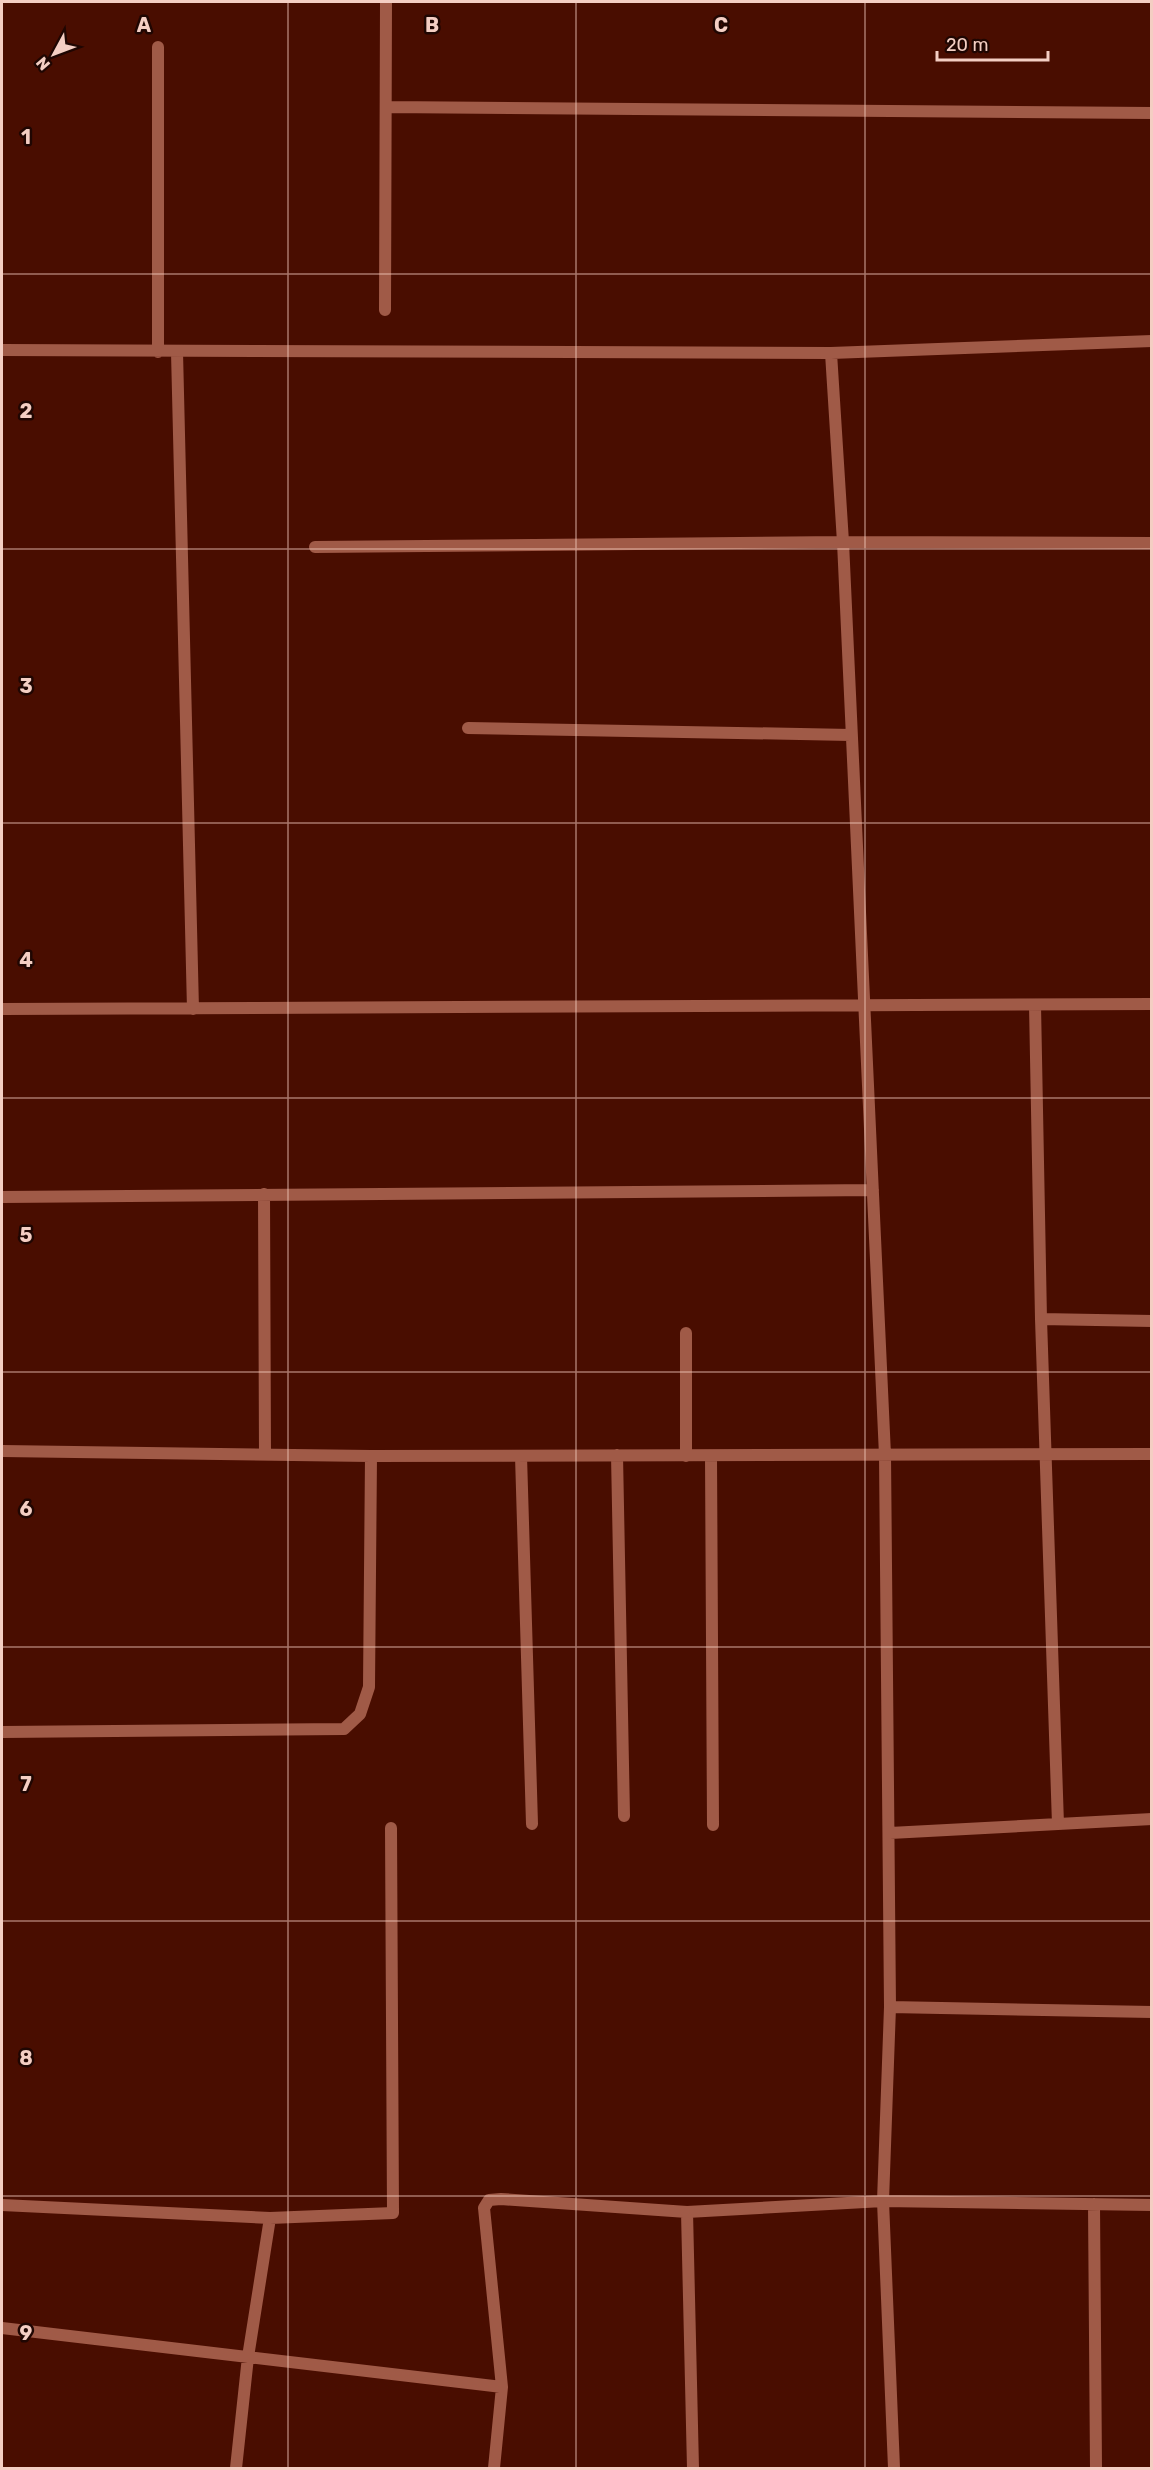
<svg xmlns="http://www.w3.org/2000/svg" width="1153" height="2470" viewBox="0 0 1153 2470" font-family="Rubik,sans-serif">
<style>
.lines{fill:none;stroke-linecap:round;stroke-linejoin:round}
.street{stroke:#a05a47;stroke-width:12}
.grid{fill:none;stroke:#f4cec3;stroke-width:1.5;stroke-opacity:0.55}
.grid-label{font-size:20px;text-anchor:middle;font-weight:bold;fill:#f4cec3;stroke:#1f0602;stroke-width:5;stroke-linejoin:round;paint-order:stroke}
</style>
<rect width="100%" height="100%" fill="#490d00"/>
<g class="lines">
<path class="street" d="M386 107 1152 113
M385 310 386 2
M2 350 831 353 843 542 885 1455 890 2007 883 2201 894 2468
M158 352V47
M177 352 193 1009
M831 353 1152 341
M315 547 843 542 1152 543
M468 728 851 735
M1035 1005 1041 1319 1058 1824
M2 1009 1152 1004
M264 1194 265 1454
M2 1197 873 1190
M1041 1319 1152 1321
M2 1451 371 1456 1152 1454
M617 1455 624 1816
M521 1456 532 1824
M686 1456V1333
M711 1456 713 1825
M2 1732 344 1729 360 1714 369 1687 371 1456
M890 1833 1152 1819
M890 2007 1152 2012
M1094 2204 1096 2468
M2 2205 270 2218 393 2213 391 1828
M2 2328 502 2387
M236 2468 248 2357 270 2218
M494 2468 502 2387 484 2208 489 2200 501 2199 687 2212
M693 2468 687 2212 883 2201 1152 2205"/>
</g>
<path class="grid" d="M288 2V2468M576 2V2468M865 2V2468M2 274H1152M2 549H1152M2 823H1152M2 1098H1152M2 1372H1152M2 1647H1152M2 1921H1152M2 2196H1152"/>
<g class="grid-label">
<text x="144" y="32">A</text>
<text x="432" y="32">B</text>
<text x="721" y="32">C</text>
<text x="26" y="144">1</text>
<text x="26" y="418">2</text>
<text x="26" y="693">3</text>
<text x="26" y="967">4</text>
<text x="26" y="1242">5</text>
<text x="26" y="1516">6</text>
<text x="26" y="1791">7</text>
<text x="26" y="2065">8</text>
<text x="26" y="2340">9</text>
</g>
<rect width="1153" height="2470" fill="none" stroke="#f4cec3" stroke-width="6"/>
<g transform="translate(54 54) rotate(229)" stroke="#1f0602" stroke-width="4.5" paint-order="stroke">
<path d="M0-4.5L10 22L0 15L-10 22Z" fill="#f4cec3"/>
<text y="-9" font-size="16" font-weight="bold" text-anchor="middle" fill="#f4cec3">N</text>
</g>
<path d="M937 51v9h111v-9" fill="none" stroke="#f4cec3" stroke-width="3"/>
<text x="946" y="51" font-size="18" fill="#f4cec3" stroke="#1f0602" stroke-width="4.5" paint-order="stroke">20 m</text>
</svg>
